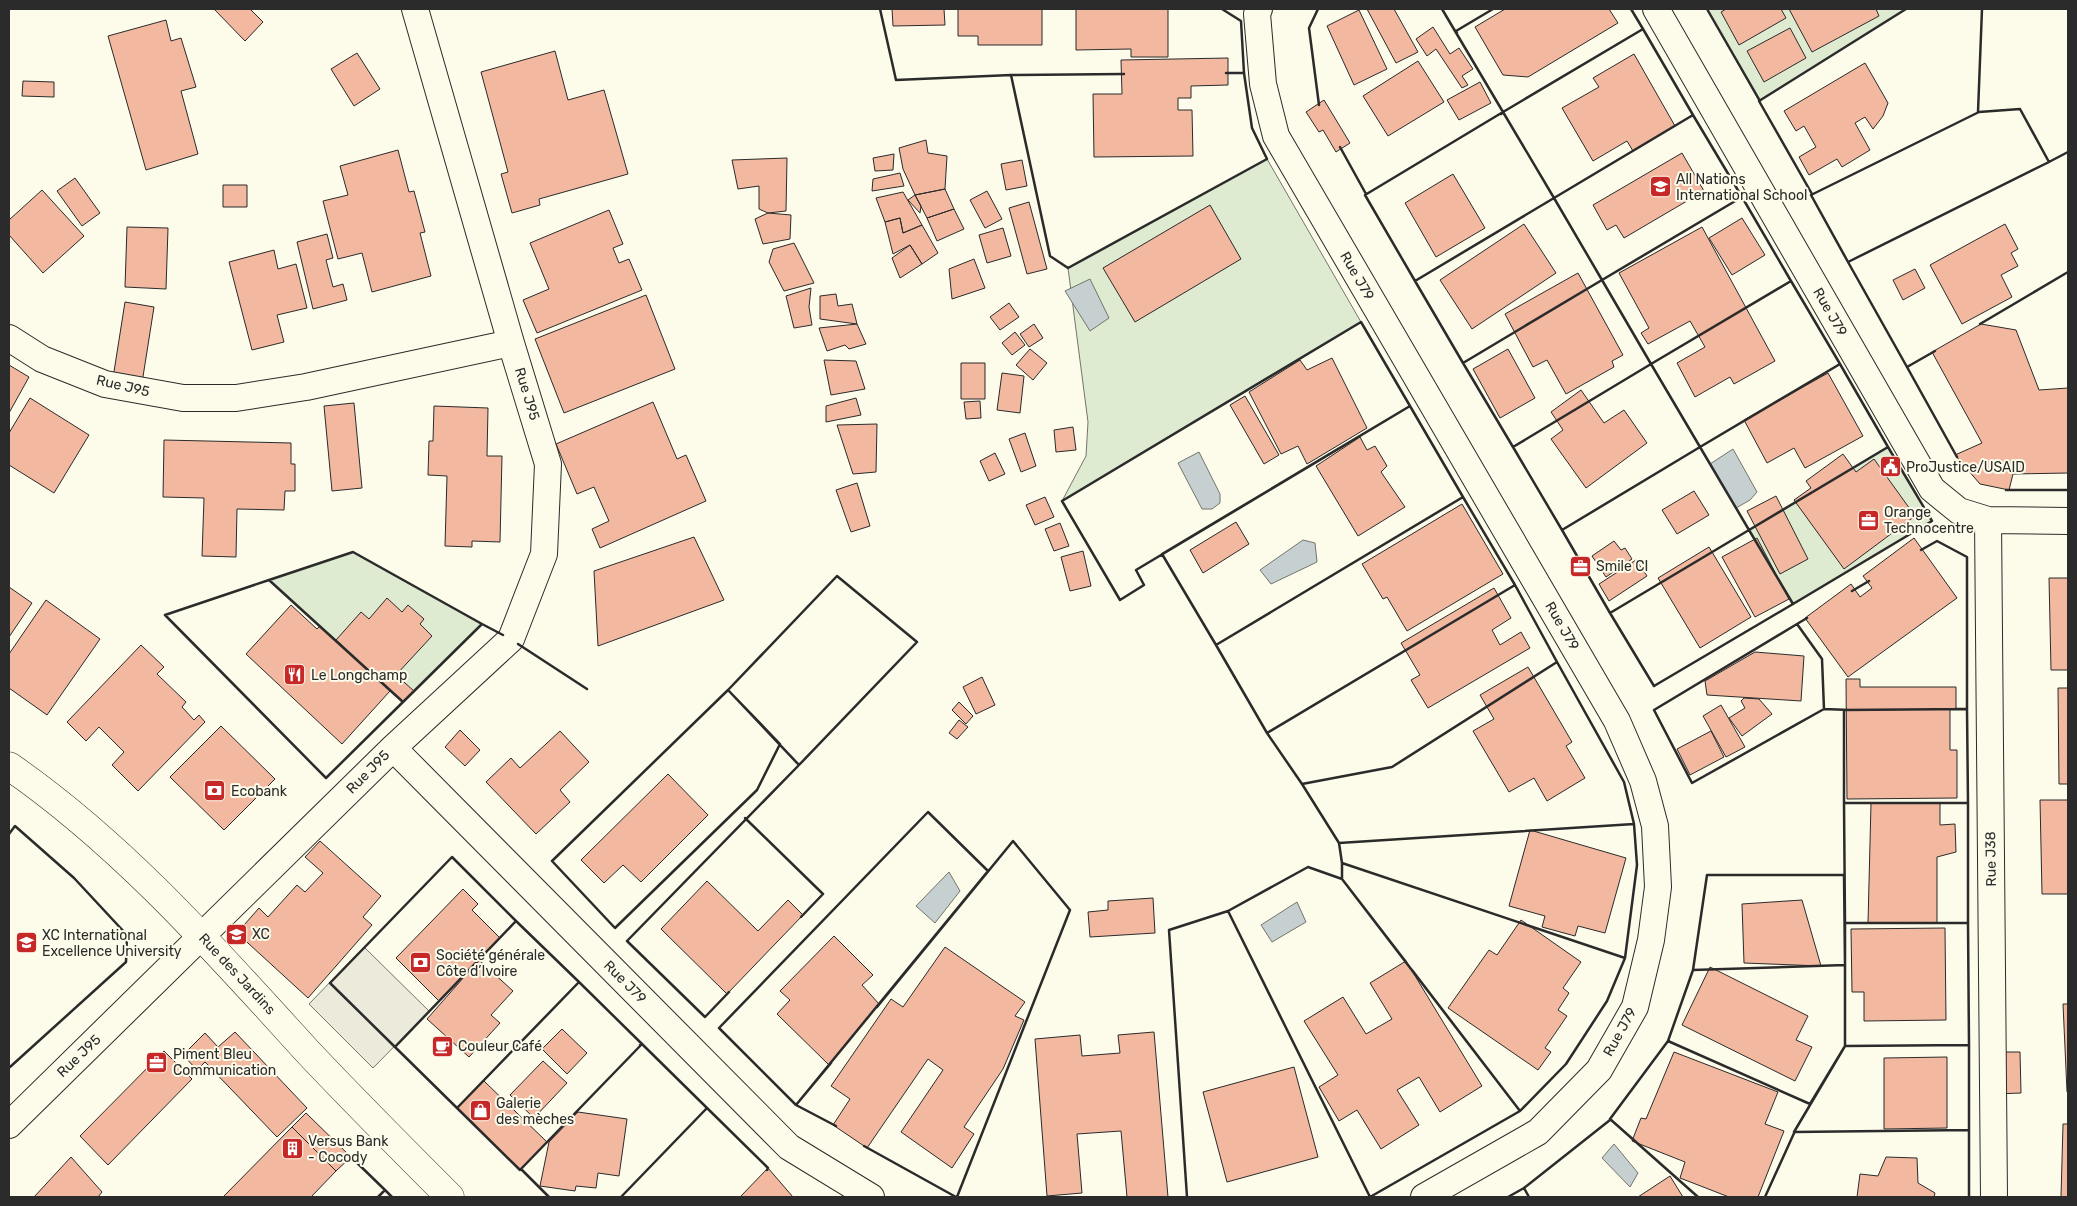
<svg xmlns="http://www.w3.org/2000/svg" width="2077" height="1206" viewBox="0 0 2077 1206" font-family="Rubik,sans-serif">
<style>
.green{fill:#deebd1;stroke:#74746e}
.parking{fill:#eceadb;stroke:#74746e}
.water{fill:#c7d0d0;stroke:#74746e}
.building{fill:#f2b8a0;stroke:#2b2b2b}
.lines{fill:none;stroke-linecap:round;stroke-linejoin:round}
.minor-casing{stroke:#2b2b2b;stroke-width:28}
.secondary-casing{stroke:#2b2b2b;stroke-width:29}
.minor{stroke:#fdfbea;stroke-width:26}
.secondary{stroke:#fdfbea;stroke-width:28}
.wall{stroke:#2b2b2b;stroke-width:2.5}
.labels{text-anchor:middle;dominant-baseline:central;stroke-width:4;stroke-linejoin:round;paint-order:stroke}
.poi-label{font-size:14px;fill:#2b2b2b;stroke:#fdfbea;text-anchor:start}
.street-label{font-size:14px;fill:#2b2b2b;stroke:#fdfbea}
</style>
<rect width="100%" height="100%" fill="#fdfbea"/>
<path class="green" d="M1707 9H1906L1759 101Z
M1267 159 1361 322 1062 501 1086 456 1088 422 1068 268Z
M1888 447 1932 521 1793 604 1749 530Z
M353 552 482 624 403 702 269 580Z"/>
<path class="parking" d="M364 947 429 1011 373 1068 309 1004Z"/>
<path class="water" d="M1090 279 1109 318 1090 331 1065 291Z
M1733 449 1757 492 1750 500 1736 508 1710 464Z
M1199 452 1220 494V503L1212 509H1202L1178 463Z
M1303 540 1315 543 1317 562 1271 584 1260 570Z
M949 872 960 891 935 923 916 906Z
M1297 902 1306 922 1272 942 1261 925Z
M1614 1144 1638 1173 1630 1187 1602 1158Z"/>
<path class="building" d="M214 9H250L263 22 245 41Z
M892 9H944L945 25 893 26Z
M958 9H1042V45H978V36H958Z
M1076 9H1168V57H1131V49L1076 50Z
M1367 9H1394L1418 52 1396 63Z
M1505 9H1609L1618 23 1528 77 1503 75 1475 27Z
M1726 9H1781L1786 18 1739 45 1721 12Z
M1789 9H1876L1879 16 1812 52Z
M1359 10 1387 69 1354 85 1327 26Z
M166 20 171 41 181 38 196 87 181 91 198 154 146 170 108 36Z
M1433 27 1450 54 1459 48 1473 69 1462 76 1468 85 1462 88 1436 49 1427 56 1416 39Z
M1790 28 1806 58 1764 82 1747 51Z
M555 51 568 100 604 90 628 174 539 199 540 205 512 213 501 174 508 172 481 72Z
M357 53 380 89 354 106 331 69Z
M1634 54 1675 126 1633 151 1627 141 1593 161 1562 108 1599 87 1593 78Z
M1228 58V85L1191 86V98H1178V110H1192L1193 156 1094 157 1093 94H1122L1121 60Z
M1418 61 1444 102 1388 136 1363 96Z
M1865 63 1888 103 1883 116 1873 129 1865 117 1855 123 1870 150 1842 167 1837 159 1809 175 1799 157 1816 147 1804 126 1796 131 1784 111Z
M23 81 54 82V97L22 96Z
M1480 82 1491 103 1459 120 1447 100Z
M1324 100 1350 143 1336 152 1323 130 1319 132 1306 112Z
M926 140 928 153 947 156 945 189 915 195 903 169 899 148Z
M398 150 409 192 414 191 425 232 420 233 431 276 372 292 362 253 338 259 323 201 348 195 340 166Z
M1682 153 1704 191 1624 238 1616 225 1607 230 1593 205Z
M894 154 893 170 875 171 873 158Z
M787 158 786 211 768 213 759 209V186L738 189 732 160Z
M1022 160 1027 186 1006 190 1001 164Z
M900 173 904 186 872 191 873 179Z
M1453 174 1485 228 1436 257 1405 203Z
M75 178 100 213 82 226 57 191Z
M223 185H247V207H223Z
M945 189 954 209 927 218 915 195Z
M42 190 84 236 43 273 9 235V220Z
M987 191 1002 219 985 228 970 200Z
M903 192 922 225 903 233 900 218 885 222 876 198Z
M915 195 921 206 920 213 908 200Z
M1029 202 1047 269 1027 274 1009 208Z
M1210 205 1241 259 1135 322 1103 268Z
M954 209 964 229 937 241 927 218Z
M609 210 623 244 613 248 619 263 629 259 642 290 537 333 523 300 549 289 530 243Z
M768 213 791 215 790 239 763 244 755 219Z
M900 218 903 233 922 225 938 253 922 264 910 245 893 254 885 222Z
M1742 218 1765 255 1732 275 1709 238Z
M1524 224 1556 273 1472 329 1440 280Z
M2005 224 2018 249 2011 253 2018 266 2001 275 2012 297 1962 324 1930 265Z
M127 227 168 228 166 289 125 287Z
M1702 227 1775 361 1734 384 1730 377 1695 397 1677 363 1705 347 1690 321 1648 344 1641 333 1649 328 1619 273Z
M1003 228 1011 256 987 263 979 235Z
M327 234 333 258 326 260 333 287 343 284 347 300 313 309 297 242Z
M794 243 814 283 784 291 769 262 773 249Z
M910 245 922 264 900 278 892 258Z
M274 250 278 269 296 264 307 308 277 315 284 342 252 350 229 262Z
M974 259 985 288 952 299 949 269Z
M1915 269 1925 288 1903 300 1893 280Z
M1578 273 1623 355 1612 361 1614 367 1566 394 1547 360 1533 367 1505 314Z
M811 288 809 307 812 325 794 328 786 296Z
M836 294 838 306 852 304 857 324 820 319V296Z
M646 295 675 369 564 413 535 339Z
M125 302 154 307 142 383 113 378Z
M1009 303 1019 317 1000 330 990 317Z
M857 324 866 344 849 349 845 345 827 351 819 328Z
M1034 324 1043 338 1029 347 1020 334Z
M1981 324 2016 330 2039 390 2068 388V473L2013 474 2009 490 1980 484 1955 455 1982 443 1932 352Z
M1015 332 1025 345 1012 355 1002 343Z
M1030 349 1047 363 1033 380 1016 365Z
M1508 349 1535 398 1500 418 1473 369Z
M1332 358 1367 428 1307 464 1298 446 1281 454 1249 392 1300 360 1307 370Z
M824 360 856 361 865 389 831 395Z
M961 363H985V399H961Z
M9 365 29 377 9 413Z
M1002 373 1024 376 1020 413 997 410Z
M1828 373 1863 436 1805 468 1794 448 1767 463 1744 420Z
M1581 390 1604 423 1624 410 1647 443 1586 488 1551 439 1563 430 1551 412Z
M1245 396 1279 455 1264 464 1230 405Z
M30 398 89 435 54 493 9 465V433Z
M856 398 861 415 826 422V406Z
M980 401 981 418 966 419 964 402Z
M653 402 677 459 686 455 706 501 600 548 592 529 609 521 594 487 577 494 556 444Z
M354 403 362 488 332 491 324 406Z
M434 406 488 408 487 456H502L500 542 472 541V547L445 546 447 476 428 475 429 441H433Z
M877 424 876 472 853 474 837 425Z
M1073 427 1076 450 1056 452 1054 430Z
M1025 433 1036 466 1021 472 1009 439Z
M1360 437 1367 450 1375 446 1387 466 1381 472 1405 507 1358 536 1316 466Z
M164 440 291 443V464H295V491H285L284 510 237 509 236 557 202 556 204 498 163 497Z
M995 453 1005 474 989 481 980 461Z
M1843 454 1856 472 1874 459 1915 516 1844 569 1794 500 1811 488 1806 481Z
M857 483 870 526 851 532 836 490Z
M1694 491 1709 515 1677 534 1662 510Z
M1776 496 1808 559 1780 574 1747 511Z
M1045 497 1054 517 1035 525 1026 505Z
M1462 504 1503 574 1407 631 1387 597 1383 599 1362 564Z
M1236 522 1249 544 1203 573 1190 550Z
M1060 523 1069 546 1054 551 1045 529Z
M694 537 724 600 598 646 594 571Z
M1757 538 1789 599 1755 617 1722 557Z
M1914 538 1957 598 1848 677 1805 618 1851 584 1860 597 1872 588 1863 576Z
M1614 541 1621 550 1625 548 1632 559 1606 577 1592 556Z
M1709 547 1751 617 1700 648 1658 578Z
M1083 551 1091 586 1070 591 1061 557Z
M1636 560 1647 576 1609 601 1599 584Z
M2049 578H2068V670H2051Z
M9 587 32 603 9 637Z
M1494 588 1511 618 1492 630 1500 645 1521 632 1530 648 1428 708 1411 680 1420 675 1401 643Z
M387 598 402 612 408 605 424 619 420 624 432 636 396 675 414 691 403 702 336 640 361 612 369 619Z
M46 600 100 639 47 715 9 688V654Z
M291 605 317 629 320 626 336 640 390 691 342 744 246 654Z
M141 645 164 667 157 674 186 702 182 707 194 720 199 715 205 722 138 791 112 765 124 752 99 727 86 741 67 722Z
M1755 652 1804 656 1801 701 1707 695 1705 681Z
M1528 667 1572 742 1566 746 1585 778 1547 801 1534 778 1509 792 1473 731 1494 719 1480 695Z
M982 677 995 705 976 714 963 687Z
M1846 679H1860V687H1956V709H1950V750H1957V798L1847 799Z
M2058 688H2068V784H2059Z
M1744 698 1759 699 1772 714 1742 736 1729 718 1745 708 1741 701Z
M959 702 973 716 966 724 952 710Z
M1721 705 1745 747 1726 757 1703 716Z
M959 720 968 727 957 739 949 733Z
M221 726 275 779 224 830 170 777Z
M460 730 480 750 465 766 445 747Z
M560 731 589 762 560 790 570 802 536 834 486 782 511 758 520 768Z
M1711 731 1724 757 1690 775 1677 749Z
M668 774 708 815 641 882 623 865 604 883 581 860Z
M2040 800H2068V894H2042Z
M1871 803H1940V825L1955 824 1956 852 1937 857V923H1868Z
M1530 830 1626 858 1605 933 1578 926 1575 936 1542 927 1545 916 1509 906Z
M320 841 381 896 363 917 372 925 308 998 237 933 259 908 268 917 297 885 305 892 323 873 305 857Z
M707 881 758 931 788 900 803 915 727 994 661 929Z
M463 889 478 904 472 910 500 938 439 1001 396 958Z
M1153 898 1155 933 1090 937 1088 912 1108 910V901Z
M1802 900 1821 966 1744 963 1742 904Z
M1521 920 1581 962 1563 988 1569 993 1558 1010 1567 1016 1545 1048 1551 1052 1538 1070 1448 1008 1489 950 1497 955Z
M1945 928 1946 1020 1864 1021V992H1852L1851 929Z
M834 936 873 975 862 985 879 1004 829 1065 777 1014 790 1000 780 991Z
M945 947 1025 1002 1015 1016 1024 1020 1003 1069 964 1127 974 1134 952 1168 901 1132 943 1070 928 1059 867 1148 833 1125 850 1099 831 1086 891 999 903 1007Z
M479 960 513 991 491 1015 500 1023 469 1057 427 1019Z
M1406 961 1482 1086 1440 1112 1419 1077 1397 1090 1419 1125 1381 1149 1357 1110 1339 1121 1319 1087 1338 1075 1304 1021 1343 997 1366 1034 1392 1019 1370 983Z
M1710 967 1808 1016 1796 1040 1812 1047 1795 1081 1682 1025Z
M2063 1004H2068V1092H2067Z
M562 1029 587 1053 567 1074 542 1049Z
M235 1032 307 1108 277 1137 205 1062 197 1070 183 1055 205 1033 218 1047Z
M1154 1032 1168 1197H1127L1121 1131 1077 1134 1082 1193 1047 1196 1035 1039 1080 1035 1082 1056 1120 1053 1118 1035Z
M164 1051 192 1079 108 1165 80 1136Z
M1674 1052 1778 1092 1765 1124 1784 1131 1758 1197H1729L1680 1178 1685 1162 1632 1141 1641 1118 1646 1119Z
M1995 1052H2020L2021 1093 1995 1094Z
M1947 1057V1128L1884 1129V1058Z
M543 1061 567 1083 534 1118 510 1095Z
M1294 1067 1318 1157 1227 1182 1203 1092Z
M484 1081 547 1142 520 1170 457 1108Z
M578 1112 627 1119 619 1176 598 1173 596 1188 576 1186 575 1191 540 1186 549 1142Z
M306 1113 351 1157 336 1171 292 1127Z
M2063 1124H2068V1197H2061Z
M292 1127 336 1171 311 1197H223Z
M71 1157 102 1192 98 1197H34Z
M1886 1157 1917 1158 1918 1183 1935 1193 1934 1197H1857L1860 1174 1878 1176Z
M768 1168 793 1197H740Z
M1670 1176 1683 1197H1638Z"/>
<g class="lines">
<defs>
<path id="minor" d="M1259 9 1257 14 1263 84 1276 136 1617 721 1643 781 1655 826 1658 887 1651 940 1635 1007 1599 1070 1538 1132 1424 1197
M1656 9 1932 489 1959 511 1988 520 2068 521
M9 338 42 359 105 384 183 398H236L306 387 511 343
M1988 520 1994 1197
M393 748 789 1147 871 1197
M9 1125 393 748 511 639 544 554 548 464 511 343 415 9"/>
<path id="secondary" d="M9 766C122 844 215 950 307 1051 354 1101 402 1149 450 1197"/>
</defs>
<use href="#minor" class="minor-casing"/>
<use href="#secondary" class="secondary-casing"/>
<use href="#minor" class="minor"/>
<use href="#secondary" class="secondary"/>
<path class="wall" d="M880 9 896 80 1011 75
M1318 9 1309 28 1319 105
M1442 9 1503 112 1501 114
M1631 9 1643 29 1641 30
M1707 9 1760 101
M1643 29 1693 115 1554 198 1503 112Z
M1457 33 1456 31 1493 9
M1226 73H1244
M1124 74 1011 75 1050 256 1068 268 1267 159 1252 128 1244 73 1241 21 1222 9
M2020 109 2049 162 1848 262 1811 195 1979 112Z
M1503 112 1554 198 1415 281 1365 195Z
M1978 112 1982 9
M1693 115 1742 197 1602 280 1554 198Z
M1340 147 1366 194
M2047 163 2068 152
M1812 194 1759 101 1906 9
M1742 197 1791 281 1651 364 1602 280Z
M1554 198 1602 280 1463 363 1415 281Z
M1850 261 1848 262 1907 367 1935 351
M1602 280 1651 364 1513 447 1463 363Z
M1791 281 1840 364 1700 447 1651 364Z
M1361 322 1410 406 1136 570 1144 585 1120 600 1062 501Z
M1980 324 2068 272
M1651 364 1700 447 1562 530 1513 447Z
M1840 364 1888 447 1749 530 1700 447Z
M1909 366 1907 367 1957 457
M1410 406 1463 497 1216 645 1162 554Z
M1700 447 1749 530 1610 613 1562 530Z
M1888 447 1932 521 1793 604 1749 530Z
M2006 490H2068
M1463 497 1515 585 1267 733 1216 645Z
M1749 530 1793 604 1654 686 1610 613Z
M1921 550 1937 541 1967 557V709H1955
M353 552 482 624 403 702 269 580Z
M269 580 403 702 326 778 165 615Z
M1515 585 1557 662 1392 767 1302 784 1267 733Z
M1852 591 1869 581
M482 624 503 635
M1797 624 1822 659 1824 709 1692 783 1654 710 1797 624 1807 618
M1797 624 1822 659 1824 709 1850 710
M518 644 587 689
M1557 662 1624 782 1634 824 1339 843 1302 784 1392 767Z
M728 690 780 744 757 790 615 928 552 861 728 690 837 576 917 642 799 765 728 690
M1967 709 1968 803H1844V710Z
M1844 803H1968V923H1845Z
M928 812 988 871 796 1105 719 1028Z
M745 818 823 894 801 917
M1634 824 1637 865 1625 958 1342 863 1339 843Z
M9 834 15 826 74 878 127 935 126 962 10 1067 9 1066
M452 857 516 921 395 1047 330 983Z
M1342 863 1625 958 1607 1001 1566 1064 1520 1111 1342 879Z
M1707 875H1844L1845 965 1693 970Z
M516 921 579 982 457 1108 395 1047Z
M1845 923H1968L1969 1045 1845 1046Z
M1845 965V1046L1810 1104 1668 1041 1693 970Z
M579 982 642 1044 520 1170 457 1108Z
M729 992 705 1017 627 941 799 765
M877 1007 1013 841 1070 910 957 1197
M1669 1041H1668L1610 1119 1698 1197
M1969 1045V1130L1794 1132 1845 1046Z
M831 1063 796 1105 836 1126
M706 1109 707 1108 768 1168 767 1170
M1969 1130V1197
M864 1146 956 1197
M349 1155 385 1190 378 1197
M521 1169 549 1197
M385 1190 392 1197
M621 1197 707 1108 642 1044 640 1045
M1187 1197 1169 930 1228 911
M1370 1197 1228 911 1308 867 1342 879 1406 962
M1370 1197 1520 1111 1412 970
M1508 1197 1524 1188
M1529 1197 1524 1188 1610 1120
M1765 1197 1795 1131"/>
</g>
<defs>
<symbol id="school-square" viewBox="-11 -11 22 22"><rect x="-9" y="-9" width="18" height="18" rx="4" fill="#c62828" stroke="#fdfbea"/><path d="M0-5L7-2L0 1L-7-2ZM-4 1L0 2.5L4 1V4Q0 6-4 4Z" fill="#fff"/></symbol>
<symbol id="civic-square" viewBox="-11 -11 22 22"><rect x="-9" y="-9" width="18" height="18" rx="4" fill="#c62828" stroke="#fdfbea"/><path d="M-.6-6.5H3V-4.5H.6V-3L4-1V1h2V6H-6V1h2V-1L-.6-3ZM-1.2 2.5V6h2.4V2.5Z" fill="#fff"/></symbol>
<symbol id="office-square" viewBox="-11 -11 22 22"><rect x="-9" y="-9" width="18" height="18" rx="4" fill="#c62828" stroke="#fdfbea"/><path d="M-6-3h4V-5.5h4V-3h4V5H-6ZM-1-4.5V-3h2v-1.5ZM-6 0V1H6V0Z" fill="#fff"/></symbol>
<symbol id="restaurant-square" viewBox="-11 -11 22 22"><rect x="-9" y="-9" width="18" height="18" rx="4" fill="#c62828" stroke="#fdfbea"/><path d="M-5-6h1v4h1v-4h1v4h1v-4h1v5L-1.5 .5V6h-2V.5L-5-1ZM5-6V6H3V1.5H1.5Q1.5-4 5-6Z" fill="#fff"/></symbol>
<symbol id="bank-square" viewBox="-11 -11 22 22"><rect x="-9" y="-9" width="18" height="18" rx="4" fill="#c62828" stroke="#fdfbea"/><path d="M-6-4H6V4H-6ZM0-2.3a2.3 2.3 0 1 0 0 4.6a2.3 2.3 0 1 0 0-4.6Z" fill="#fff"/></symbol>
<symbol id="university-square" viewBox="-11 -11 22 22"><rect x="-9" y="-9" width="18" height="18" rx="4" fill="#c62828" stroke="#fdfbea"/><path d="M0-5L7-2L0 1L-7-2ZM-4 1L0 2.5L4 1V4Q0 6-4 4Z" fill="#fff"/></symbol>
<symbol id="cafe-square" viewBox="-11 -11 22 22"><rect x="-9" y="-9" width="18" height="18" rx="4" fill="#c62828" stroke="#fdfbea"/><path d="M-5.5-4.5H6V0H3Q3 3.5 0 3.5H-2.5Q-5.5 3.5-5.5 0ZM3-3.2v2h1.7v-2ZM-6 4.5H4V6H-6Z" fill="#fff"/></symbol>
<symbol id="shop-square" viewBox="-11 -11 22 22"><rect x="-9" y="-9" width="18" height="18" rx="4" fill="#c62828" stroke="#fdfbea"/><path d="M-5-2.5h2.3a2.7 3.5 0 0 1 5.4 0H5L5.5 6h-11ZM-1.5-2.5h3a1.5 2.3 0 0 0-3 0Z" fill="#fff"/></symbol>
<symbol id="building-square" viewBox="-11 -11 22 22"><rect x="-9" y="-9" width="18" height="18" rx="4" fill="#c62828" stroke="#fdfbea"/><path d="M-4-6H4V6H1V3H-1V6H-4ZM-2.5-4.3h1.7v1.8h-1.7ZM.8-4.3h1.7v1.8H.8ZM-2.5-1h1.7V.8h-1.7ZM.8-1h1.7V.8H.8Z" fill="#fff"/></symbol>
</defs>
<g fill-rule="evenodd">
<use href="#school-square" x="1648" y="174" width="25" height="25"/>
<use href="#civic-square" x="1878" y="454" width="25" height="25"/>
<use href="#office-square" x="1856" y="508" width="25" height="25"/>
<use href="#office-square" x="1568" y="554" width="25" height="25"/>
<use href="#restaurant-square" x="282" y="662" width="25" height="25"/>
<use href="#bank-square" x="202" y="778" width="25" height="25"/>
<use href="#school-square" x="224" y="922" width="25" height="25"/>
<use href="#university-square" x="14" y="930" width="25" height="25"/>
<use href="#bank-square" x="408" y="950" width="25" height="25"/>
<use href="#cafe-square" x="430" y="1034" width="25" height="25"/>
<use href="#office-square" x="144" y="1050" width="25" height="25"/>
<use href="#shop-square" x="468" y="1098" width="25" height="25"/>
<use href="#building-square" x="280" y="1136" width="25" height="25"/>
</g>
<g class="labels">
<g class="poi-label">
<text x="1676" y="179">All Nations<tspan x="1676" dy="16">International School</tspan></text>
<text x="1906" y="467">ProJustice/USAID</text>
<text x="1884" y="512">Orange<tspan x="1884" dy="16">Technocentre</tspan></text>
<text x="1596" y="566">Smile CI</text>
<text x="311" y="675">Le Longchamp</text>
<text x="231" y="791">Ecobank</text>
<text x="252" y="934">XC</text>
<text x="42" y="935">XC International<tspan x="42" dy="16">Excellence University</tspan></text>
<text x="436" y="955">Société générale<tspan x="436" dy="16">Côte d’Ivoire</tspan></text>
<text x="458" y="1046">Couleur Café</text>
<text x="173" y="1054">Piment Bleu<tspan x="173" dy="16">Communication</tspan></text>
<text x="496" y="1103">Galerie<tspan x="496" dy="16">des mèches</tspan></text>
<text x="308" y="1141">Versus Bank<tspan x="308" dy="16">- Cocody</tspan></text>
</g>
<g class="street-label">
<text transform="translate(1357 276) rotate(60)">Rue J79</text>
<text transform="translate(1830 312) rotate(60)">Rue J79</text>
<text transform="translate(123 386) rotate(13)">Rue J95</text>
<text transform="translate(527 394) rotate(73)">Rue J95</text>
<text transform="translate(1562 626) rotate(60)">Rue J79</text>
<text transform="translate(368 772) rotate(-45)">Rue J95</text>
<text transform="translate(1991 859) rotate(-91)">Rue J38</text>
<text transform="translate(237 974) rotate(47)">Rue des Jardins</text>
<text transform="translate(625 982) rotate(45)">Rue J79</text>
<text transform="translate(1620 1032) rotate(-61)">Rue J79</text>
<text transform="translate(79 1056) rotate(-44)">Rue J95</text>
</g>
</g>
<rect width="2077" height="1206" fill="none" stroke="#2b2b2b" stroke-width="20"/>
</svg>
